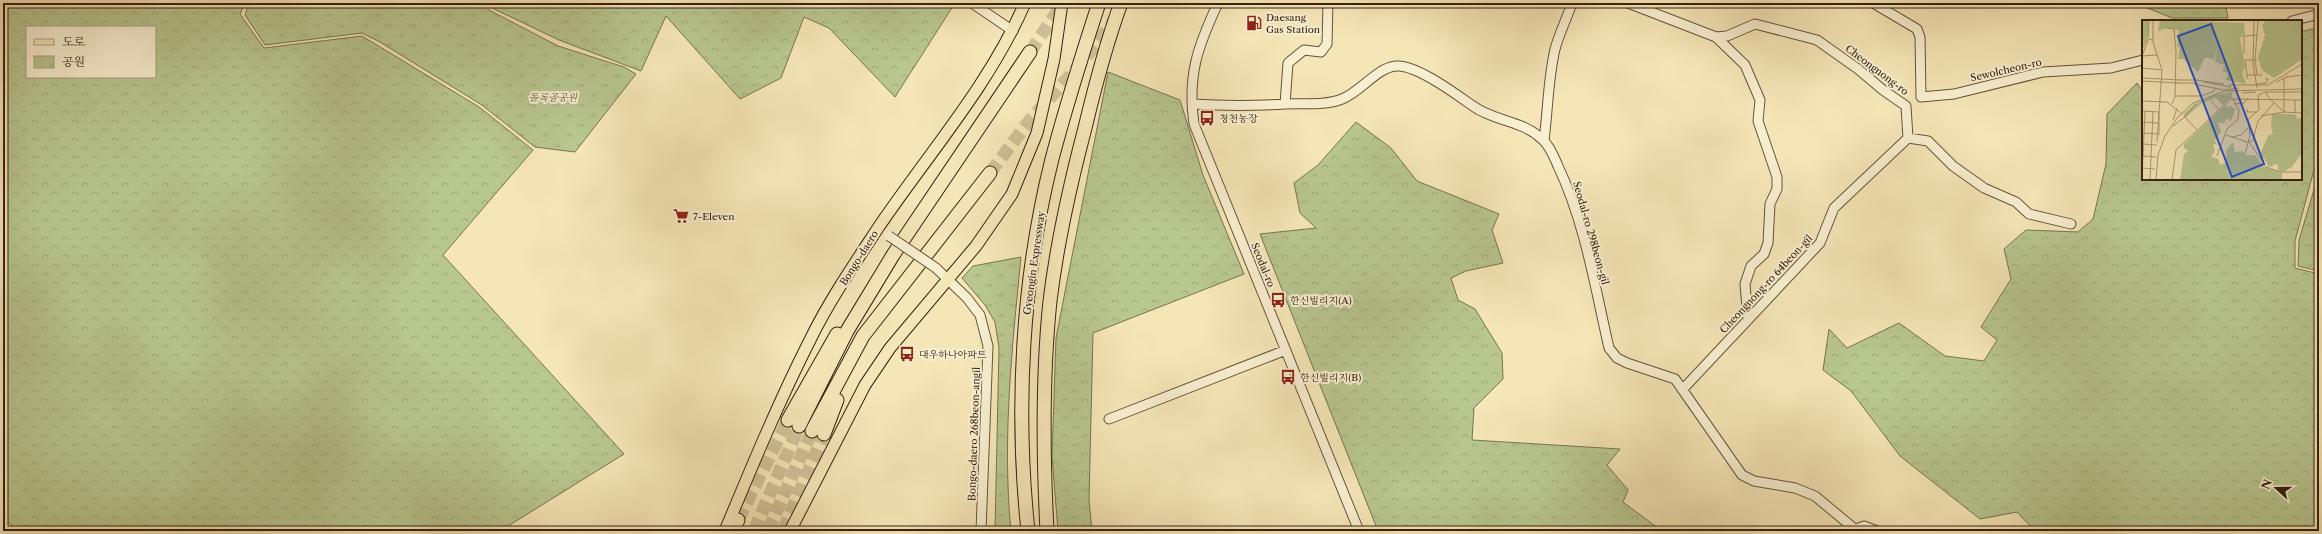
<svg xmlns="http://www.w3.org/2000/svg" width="2322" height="534" viewBox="0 0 2322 534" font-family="'Libre Caslon Text','Noto Serif KR',serif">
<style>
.forest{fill:url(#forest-crowns);stroke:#777450;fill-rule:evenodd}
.park{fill:url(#park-tufts);stroke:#777450}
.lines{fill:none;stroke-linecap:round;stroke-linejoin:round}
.highway-tunnel{stroke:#cfbf96;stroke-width:13;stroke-dasharray:13 6;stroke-linecap:butt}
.minor-casing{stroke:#66523a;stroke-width:11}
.major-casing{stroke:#362111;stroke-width:13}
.highway-casing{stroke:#362111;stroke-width:15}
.minor{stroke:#f8efd0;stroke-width:9}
.major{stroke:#f5e6b7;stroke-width:11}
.highway{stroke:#f5e6b7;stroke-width:13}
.minor-bridge-casing{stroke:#66523a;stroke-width:11;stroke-linecap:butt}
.minor-bridge{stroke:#f8efd0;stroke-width:9}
.labels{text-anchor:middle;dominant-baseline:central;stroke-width:4;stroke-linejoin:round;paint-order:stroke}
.poi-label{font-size:10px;fill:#362111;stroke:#f8efd0;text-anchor:start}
.street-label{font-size:10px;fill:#362111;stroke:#f8efd0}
.park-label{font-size:10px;font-style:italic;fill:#5d5337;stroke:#f8efd0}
.inset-road{fill:none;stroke:#a99775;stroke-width:1}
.view{fill:#1d4ed8;fill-opacity:0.15;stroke:#1d4ed8;stroke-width:2}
.inset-edge{fill:none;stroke:#362111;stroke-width:2}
</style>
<defs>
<pattern id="forest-crowns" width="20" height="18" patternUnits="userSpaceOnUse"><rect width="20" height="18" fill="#b8c690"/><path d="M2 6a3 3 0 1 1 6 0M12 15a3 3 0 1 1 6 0" fill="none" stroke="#9faa7b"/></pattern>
<pattern id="park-tufts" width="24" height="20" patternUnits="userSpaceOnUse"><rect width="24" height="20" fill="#b8c690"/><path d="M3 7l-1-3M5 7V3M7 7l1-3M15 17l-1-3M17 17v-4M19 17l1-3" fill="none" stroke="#9faa7b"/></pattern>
</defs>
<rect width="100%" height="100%" fill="#f5e6b7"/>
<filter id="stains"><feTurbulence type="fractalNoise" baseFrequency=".005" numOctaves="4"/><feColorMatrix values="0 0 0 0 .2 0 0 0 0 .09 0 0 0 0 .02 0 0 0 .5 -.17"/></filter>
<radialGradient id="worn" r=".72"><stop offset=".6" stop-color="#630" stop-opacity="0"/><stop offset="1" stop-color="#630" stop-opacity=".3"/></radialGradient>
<path class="forest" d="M3 3H245L240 14 264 48 362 36 479 107 533 150 443 255 624 454 500 531H16L11 524 3 521ZM27 27H155V77H27Z
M489 3H955L895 97 829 28 804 17 781 78 740 99 666 16 641 71 559 40 492 8Z
M2135 3H2225L2228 18H2172Z
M2319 27V151L2295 241V268L2319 274V531H2035L2017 512 1980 519 1900 456 1851 391 1823 370 1829 329 1847 348 1899 323 1945 356 1984 361 1997 340 1981 327 2011 279 2004 249 2026 230 2078 232 2093 219 2106 164 2107 114 2137 83 2143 92V179H2301V32Z
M1108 72 1180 100 1203 175 1244 274 1093 333 1089 500 1092 531H1058L1052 456 1056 338Z
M1356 122 1391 148 1417 181 1499 214 1492 230 1503 263 1466 271 1451 278 1458 300 1475 309 1502 353 1503 379 1474 408 1472 440 1620 449 1607 465 1628 490 1623 502 1662 531H1378L1260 234 1316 228 1300 213 1294 183 1318 165Z"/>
<path class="park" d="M249 3H485L489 10 558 46 624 67 636 74 575 152 535 147 482 105 380 42 362 33 265 45 245 15Z
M2319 173V271L2298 266 2299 240Z
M1021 257C1012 349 1002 439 1011 531H995L999 348 995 322 985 305 962 278 973 266Z"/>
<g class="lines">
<path class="highway-tunnel" d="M1030 52 1063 3
M990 173 1030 120 1078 67 1114 21
M738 520 788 420
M754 531 799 426
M768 531 812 431
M783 531 824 434"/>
<defs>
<path id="minor" d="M972 3 1013 31
M1218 3C1198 46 1187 75 1194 124L1359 531
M1628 3 1716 37 1727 36 1755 24 1817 40 1858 69 1883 90 1906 106 1908 138 1928 141 1953 166 1984 188 2016 202 2029 214 2071 224
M1873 3 1917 29 1920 37 1921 97 1954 94 2043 72 2111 68 2143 60
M2292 21 2319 14
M1716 37 1745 65 1760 100 1758 121 1777 177V189L1770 204 1768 243 1764 254 1751 266 1745 284 1748 320
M1192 104C1224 106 1253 106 1285 104 1304 103 1324 106 1342 99 1361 92 1376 68 1396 66 1416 64 1457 95 1473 106 1495 122 1523 120 1543 140 1550 146 1554 157 1558 166 1585 223 1595 287 1609 348L1617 358 1627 363 1675 379 1742 475 1754 481 1795 488 1815 496 1857 531
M1285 104 1288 63 1304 50 1321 52 1327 44 1328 3
M1544 140C1548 110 1548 79 1555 49 1559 34 1567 18 1572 3
M936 268 967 298 980 315 988 346 981 531
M1683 389 1820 243 1834 208 1908 138
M1109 419 1286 350
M1856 529 1864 526 1877 531"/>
<path id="major" d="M725 531C752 466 779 401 811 338 829 301 855 263 878 228 928 154 989 86 1025 3
M790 531 865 385 890 348 976 246 1012 194 1037 133 1054 59 1062 3"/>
<path id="highway" d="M788 420 837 334
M799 426 847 331 893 255 1030 52
M812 431 863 336 990 173
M824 434 837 400
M733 531 738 520
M1028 531C1015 408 1022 279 1052 159 1066 106 1082 55 1099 3
M1047 531C1043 454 1042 377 1050 301 1057 243 1070 185 1085 128 1095 86 1106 44 1121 3"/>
</defs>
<use href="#minor" class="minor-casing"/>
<use href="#major" class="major-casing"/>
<use href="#highway" class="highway-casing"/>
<use href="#minor" class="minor"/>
<use href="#major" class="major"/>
<use href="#highway" class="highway"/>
<defs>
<path id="minor-bridge" d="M889 236 936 268"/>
</defs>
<use href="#minor-bridge" class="minor-bridge-casing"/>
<use href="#minor-bridge" class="minor-bridge"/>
</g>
<defs>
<symbol id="fuel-bare" viewBox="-9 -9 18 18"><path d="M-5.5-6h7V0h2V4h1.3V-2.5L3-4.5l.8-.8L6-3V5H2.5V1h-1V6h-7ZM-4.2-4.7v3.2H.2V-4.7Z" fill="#8f2418" stroke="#f8efd0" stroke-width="2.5" paint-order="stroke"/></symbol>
<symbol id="bus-bare" viewBox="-9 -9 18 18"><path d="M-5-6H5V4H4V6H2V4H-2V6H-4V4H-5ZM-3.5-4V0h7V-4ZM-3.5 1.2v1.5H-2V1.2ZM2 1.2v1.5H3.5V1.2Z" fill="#8f2418" stroke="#f8efd0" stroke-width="2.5" paint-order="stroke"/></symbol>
<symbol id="supermarket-bare" viewBox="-9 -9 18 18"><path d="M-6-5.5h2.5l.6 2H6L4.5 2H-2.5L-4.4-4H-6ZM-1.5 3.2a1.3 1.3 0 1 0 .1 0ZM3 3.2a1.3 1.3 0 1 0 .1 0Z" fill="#8f2418" stroke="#f8efd0" stroke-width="2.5" paint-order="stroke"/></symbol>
</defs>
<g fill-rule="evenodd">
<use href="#fuel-bare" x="1243" y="12" width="22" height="22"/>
<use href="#bus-bare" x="1196" y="107" width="22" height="22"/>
<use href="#supermarket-bare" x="670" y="205" width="22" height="22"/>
<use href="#bus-bare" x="1267" y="289" width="22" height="22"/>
<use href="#bus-bare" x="896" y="343" width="22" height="22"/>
<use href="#bus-bare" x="1277" y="366" width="22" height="22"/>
</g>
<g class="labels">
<g class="poi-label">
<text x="1266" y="17">Daesang<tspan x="1266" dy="12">Gas Station</tspan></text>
<text x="1219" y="118">청천농장</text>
<text x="693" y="216">7-Eleven</text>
<text x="1290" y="300">한신빌리지(A)</text>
<text x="919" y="354">대우하나아파트</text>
<text x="1300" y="377">한신빌리지(B)</text>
</g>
<g class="street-label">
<text transform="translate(1877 70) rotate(37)">Cheongnong-ro</text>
<text transform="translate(2006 70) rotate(-13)">Sewolcheon-ro</text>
<text transform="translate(1591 233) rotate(74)">Seodal-ro 298beon-gil</text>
<text transform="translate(859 258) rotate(-58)">Bongo-daero</text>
<text transform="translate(1034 263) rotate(-82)">Gyeongin Expressway</text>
<text transform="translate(1263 265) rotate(68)">Seodal-ro</text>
<text transform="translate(1766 284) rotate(-47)">Cheongnong-ro 64beon-gil</text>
<text transform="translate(974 434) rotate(-88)">Bongo-daero 268beon-angil</text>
</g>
<g class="park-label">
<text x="553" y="97">돌록골공원</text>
</g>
</g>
<g transform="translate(2142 20)">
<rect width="160" height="160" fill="#f5e6b7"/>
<path d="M0 0H7L5 21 0 30ZM18 0 102 3 103 15 98 18 103 47 100 53 104 64 84 60 86 53 80 51 83 45 79 44 82 14 72 21 75 27 72 40 63 37 56 52 41 39H36L38 27H35L37 10 25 8 16 11ZM120 0H160L159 40 132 58 120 50 116 37 123 15 120 6 123 1ZM90 72V77L81 85 74 78 60 83 44 97 41 94 55 83 73 75ZM84 85 85 88 88 86 93 89 90 99 88 101 85 98 82 103H76L79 112 73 120 75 125 71 124 73 131 69 137 76 139 78 145 83 143 85 129 91 122 93 132 100 131 104 135H113L122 147 106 149V153L111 154 112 160H38L42 134 46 131 42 128V124ZM130 94H149L154 95 155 99 160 97V133L150 147 141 152 136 150V145L133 144 129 147 126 146 122 137 119 139 118 135 126 116 131 114 129 106Z" fill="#b8c690"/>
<path d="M82 14 81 30 79 44 73 42 75 27 72 21ZM123 147 140 153V160H112L111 154 106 152 107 148Z" fill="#b8c690"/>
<path class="inset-road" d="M7 0 6 19 11 20M11 0V22L20 50 15 122M112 0 111 44 115 68M25 8 32 9 34 32 33 77 30 84M102 34V16L116 15M0 36 6 20M0 36 15 35M0 48 20 50M105 55 103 40H115M115 55 113 40 116 1M144 57 160 55M0 58 38 60M105 59V55H120M36 60H54M54 60 82 64M0 61 36 63M61 62 89 67M135 62 146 56M35 63H54M52 64 82 70 97 68M115 64 124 63 126 59H123M87 65H126L160 44M100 73 114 72M33 76H58L71 72 74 67M128 79 123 72H160M128 79 142 92 160 93M153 80V93M0 81 25 82 39 93M69 81 77 90M132 83 116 101 111 120 107 122 124 147 139 152H160M92 84 102 83 106 78M105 89V92H115M0 91 17 92M42 96 55 110M119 96 142 92V58M31 100 35 88M0 102 16 103M31 106 44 96 53 84M0 113 15 114M17 115V92M84 115 105 122M90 117 99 115 106 108M0 124 15 125M103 134 108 115 106 99 117 90 116 75 123 72M1 136 14 137M75 136 85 109 96 99 97 90 90 78M0 148 13 149M0 158 3 91M8 160 11 92M14 160 16 135 23 116 35 98 51 83 83 71 160 69M30 160 34 130 89 79 160 80"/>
<path class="view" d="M69 4 122 144 90 157 36 16Z"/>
<rect width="160" height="160" class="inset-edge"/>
</g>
<rect width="2322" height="534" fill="none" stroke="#f5e6b7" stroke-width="16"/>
<rect x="4" y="4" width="2314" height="526" fill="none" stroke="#362111" stroke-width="2"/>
<rect x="8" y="8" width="2306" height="518" fill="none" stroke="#362111"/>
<rect x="26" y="26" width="130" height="52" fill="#f8efd0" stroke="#aa9d84"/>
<rect x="34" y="39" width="20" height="6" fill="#f5e6b7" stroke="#aa9d84"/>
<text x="62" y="46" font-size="12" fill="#362111">도로</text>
<rect x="34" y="56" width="20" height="12" fill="url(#park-tufts)" stroke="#aa9d84"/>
<text x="62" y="66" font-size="12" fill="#362111">공원</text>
<g transform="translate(2276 488) rotate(291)" stroke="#f8efd0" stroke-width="3" paint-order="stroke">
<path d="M0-3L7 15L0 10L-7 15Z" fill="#362111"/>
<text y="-6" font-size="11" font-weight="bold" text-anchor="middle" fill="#362111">N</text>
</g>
<rect width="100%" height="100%" filter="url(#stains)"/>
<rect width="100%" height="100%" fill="url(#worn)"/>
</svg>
